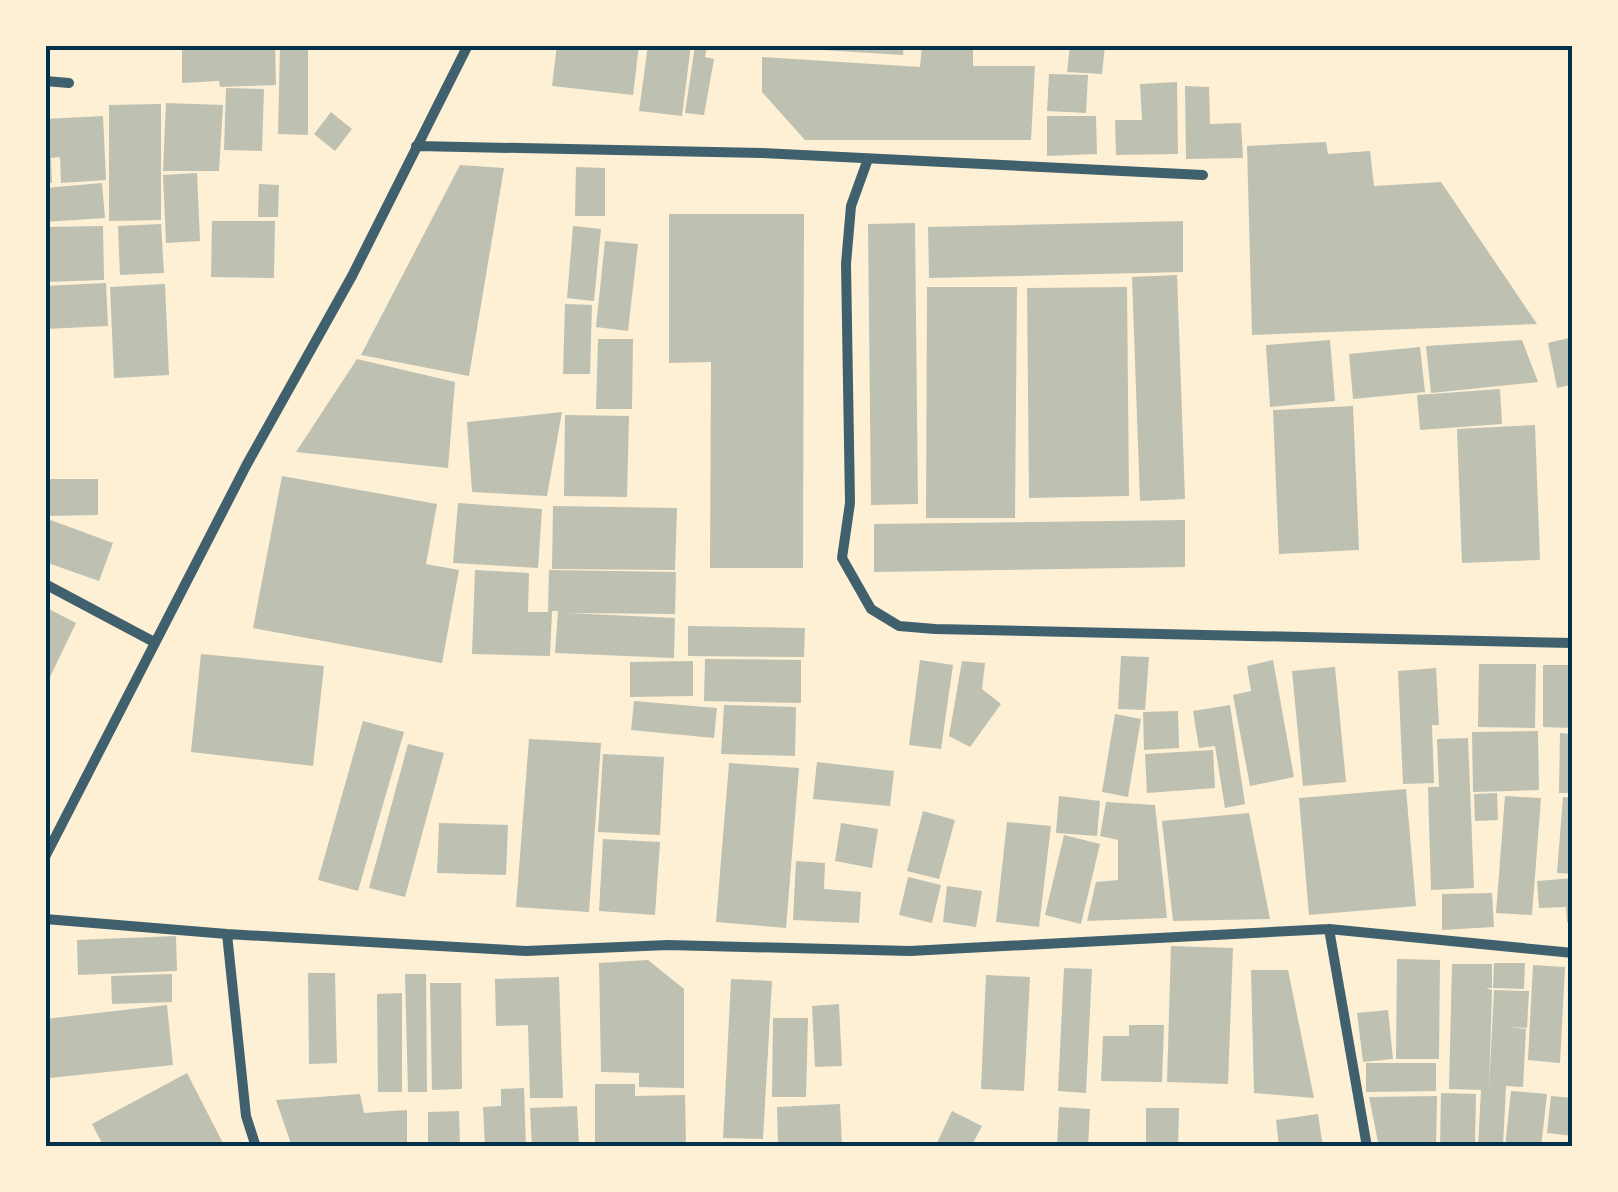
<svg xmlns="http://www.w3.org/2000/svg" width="1618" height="1192" viewBox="0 0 1618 1192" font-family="Commissioner,sans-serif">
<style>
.building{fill:#bec0b2}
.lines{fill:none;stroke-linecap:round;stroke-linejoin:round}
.minor{stroke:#3f606c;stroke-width:10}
.neatline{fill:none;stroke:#003049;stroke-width:4}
</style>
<rect width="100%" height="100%" fill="#fdf0d5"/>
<path class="building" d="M275 45 276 85 220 87 219 81 182 83V48Z
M280 45H308V135L278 134Z
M557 45H639L633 95 552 86Z
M648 45H691L682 116 639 111Z
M695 45H707L705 57 714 59 704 115 685 113Z
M789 45H904L903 55 789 48Z
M922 45H973V66H1035L1031 140H805L762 92V57L920 67Z
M1070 45H1105L1102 74 1067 72Z
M1049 74 1088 75 1086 113 1047 111Z
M1177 82 1178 154 1116 155 1115 120H1142L1140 84Z
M1185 86 1209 87 1210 124 1241 123 1243 158 1186 159Z
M226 88 264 89 262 151 224 150Z
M166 103 223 105 219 171H163Z
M161 104V220L109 221V105Z
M331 112 352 129 335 151 314 134Z
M103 116 106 180 61 183 60 157 51 158 52 183 45 184V119Z
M1047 116H1096L1097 154 1047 156Z
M1326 142 1328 154 1370 151 1374 186 1441 182 1537 324 1252 335 1247 146Z
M460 165 504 168 469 376 361 355Z
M576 167 605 168V216H575Z
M197 173 200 241 166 243 163 175Z
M102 183 105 218 45 222V188Z
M259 184 279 185 278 217H258Z
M669 214H804L803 568H710L711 362 669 363Z
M212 221H275L274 278 211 277Z
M1183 221V272L929 278 928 227Z
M915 223 918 504 871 505 868 224Z
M161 224 164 273 120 275 118 226Z
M103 226 104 280 45 282V227Z
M573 226 601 229 594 301 567 298Z
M605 241 638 244 628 331 596 327Z
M1177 275 1185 499 1140 501 1132 277Z
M106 283 108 326 45 329V286Z
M165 284 169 375 114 378 110 287Z
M927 287H1017L1015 518H926Z
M1127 287 1129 496 1029 498 1027 288Z
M565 304 592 305 590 374H563Z
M1573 337V384L1557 388 1548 343Z
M598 339H633L632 409H596Z
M1330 340 1335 401 1270 407 1266 345Z
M1522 340 1538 382 1431 393 1426 346Z
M1420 347 1425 392 1353 399 1349 354Z
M357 359 455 382 448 468 296 452Z
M1500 389 1502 424 1420 430 1417 395Z
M1353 406 1359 550 1279 554 1273 410Z
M562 412 547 496 472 492 467 422Z
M565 415 629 416 627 497 564 496Z
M1535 425 1540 560 1462 563 1457 429Z
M282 476 437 504 426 564 459 570 442 663 253 628Z
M45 479H98V515L45 516Z
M458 503 542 509 538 568 453 563Z
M553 506 677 508 675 570 552 569Z
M45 518 113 543 99 581 45 562Z
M1185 520V567L874 572V524Z
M475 570 529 573 528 612H548L549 570 676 572 675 614 567 613 675 618 674 658 555 653 558 611H552L550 656 472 654Z
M45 607 76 623 50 677 45 674Z
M688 626 805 628 804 657 688 656Z
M201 654 324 666 313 766 191 752Z
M1121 656 1149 657 1145 710 1118 709Z
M705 659 801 660V703L704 701Z
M920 660 953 665 941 749 909 745Z
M1273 660 1294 777 1250 786 1233 695 1251 691 1247 666Z
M693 661V696L630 697V662Z
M962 661 985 663 982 689 1001 704 970 747 949 736Z
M1479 664H1536L1535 728 1478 727Z
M1543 665H1573V728L1543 727Z
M1335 667 1346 782 1303 786 1292 671Z
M1436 668 1439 725H1432L1434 783 1403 784 1398 671Z
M634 701 717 708 714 738 631 730Z
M724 705 796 707 795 756 721 754Z
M1230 705 1245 804 1225 808 1215 746 1199 748 1193 711Z
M1178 711 1179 748 1144 750 1143 712Z
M1115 714 1141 719 1128 797 1102 792Z
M363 721 404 732 358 891 318 880Z
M1538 731 1539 790 1473 792 1472 732Z
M1560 733 1573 734V793H1559Z
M1468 738 1474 888 1431 890 1428 787H1439L1437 739Z
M529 739 601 743 589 912 516 907Z
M408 744 444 753 405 897 369 888Z
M1213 750 1215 788 1147 793 1145 754Z
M603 754 664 757 660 835 598 832Z
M817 762 894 771 890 806 813 799Z
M729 763 799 768 786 928 716 922Z
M1406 789 1416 906 1309 915 1299 798Z
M1497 793 1498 820 1475 821 1474 794Z
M1059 796 1100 801 1097 836 1056 833Z
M1505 796 1541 798 1532 915 1496 913Z
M1563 797 1573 798V874L1557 873Z
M1106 802 1155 805 1167 918 1087 921 1096 882 1118 880V840L1100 836Z
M923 811 955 820 939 879 907 871Z
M1249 813 1270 919 1173 921 1162 821Z
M1007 822 1051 826 1039 927 996 922Z
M439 823 508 825 506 875 437 873Z
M841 823 878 829 872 868 835 861Z
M1064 835 1100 844 1081 924 1045 915Z
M603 839 660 842 655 915 599 911Z
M796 861 825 863 824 889 861 892 859 923 793 920Z
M908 877 941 885 932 923 899 915Z
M1573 878V921L1567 922 1566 907 1539 908 1537 881Z
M947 886 982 891 976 927 943 922Z
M1492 893 1494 927 1442 930V894Z
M176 936 177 971 78 975 77 940Z
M1171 946 1233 948 1228 1084 1167 1082Z
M1397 959 1440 960 1439 1059H1396Z
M648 960 684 989V1088L639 1087V1073L601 1072 599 963Z
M1494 963H1525L1524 989 1493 988Z
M1452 964H1492V988H1486L1492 990 1489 1090 1494 990 1529 991 1527 1028 1507 1027 1526 1029 1523 1087 1506 1086 1503 1147H1478L1481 1090 1449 1089Z
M1533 965 1565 967 1560 1063 1528 1060Z
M1064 968 1092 969 1086 1093 1058 1091Z
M1251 970H1288L1314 1098 1254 1093Z
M308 973H335L337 1063 309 1064Z
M172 974V1002L112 1004 111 976Z
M405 974H426L427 1092H408Z
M986 975 1030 977 1024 1091 981 1089Z
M559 977 563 1098H530L528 1025 496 1026 495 979Z
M731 979 772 981 763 1139 723 1138Z
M430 983H461L462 1089 432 1090Z
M402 993V1092H378L377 994Z
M839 1004 842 1066 815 1067 812 1006Z
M167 1005 173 1065 50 1078 45 1019Z
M1388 1010 1393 1059 1363 1062 1357 1013Z
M773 1018H808L806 1097H772Z
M1129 1025H1164L1162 1082 1101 1081 1103 1036H1129Z
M1366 1063H1436V1091L1366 1092Z
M187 1073 225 1147H104L92 1124Z
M595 1084H635V1096L685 1095 686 1147H595Z
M524 1088 526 1147H485L483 1107 501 1106V1089Z
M1511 1091 1547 1094 1541 1147H1505Z
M1441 1093 1476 1094 1475 1147H1440Z
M360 1094 364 1113 407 1110V1147H292L276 1100Z
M1437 1096 1436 1147H1379L1369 1097Z
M1551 1096 1573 1098V1136L1547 1133Z
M840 1104 842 1147H742L741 1144 778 1142 777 1107Z
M577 1106 579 1147H532L530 1108Z
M1059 1107 1090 1109 1088 1147H1057Z
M1146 1108H1179L1178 1147H1146Z
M459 1111 460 1147H428V1112Z
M952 1111 982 1126 971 1147H935Z
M1318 1114 1323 1147H1279L1276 1120Z"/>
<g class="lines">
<path class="minor" d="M45 81 69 83
M416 146 762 153 1203 175
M868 159 851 206 846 264 850 503 842 558 871 609 899 626 935 629 1573 643
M45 584 154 642
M45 857 247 464 352 276 468 45
M45 919 227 934 526 951 668 945 910 951 1329 929 1573 953
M1329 929 1367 1147
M227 934 246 1116 256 1147"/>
</g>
<rect width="1618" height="1192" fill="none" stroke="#fdf0d5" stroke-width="95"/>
<rect x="48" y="48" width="1522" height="1096" class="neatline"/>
</svg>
